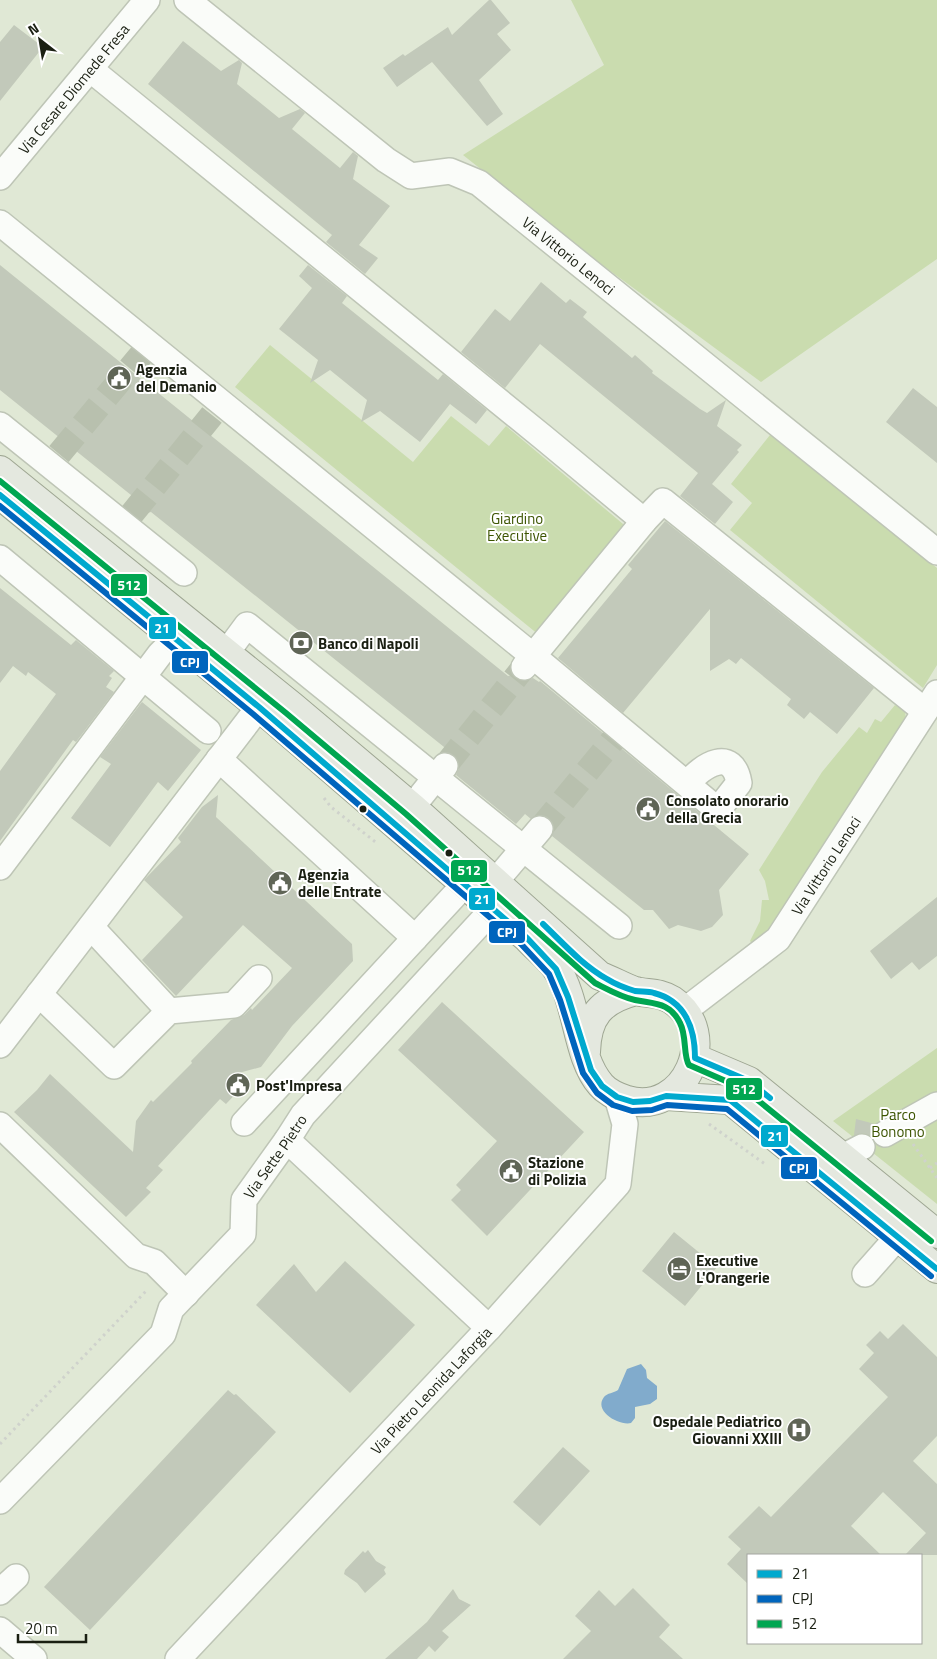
<svg xmlns="http://www.w3.org/2000/svg" width="937" height="1659" viewBox="0 0 937 1659" font-family="'Titillium Web',sans-serif">
<style>
.green{fill:#cadcaf}
.water{fill:#81abcc}
.building{fill:#c2c9ba}
.lines{fill:none;stroke-linecap:round;stroke-linejoin:round}
.minor-tunnel{stroke:#b8c0ae;stroke-width:25;stroke-dasharray:25 12;stroke-linecap:butt}
.minor-casing{stroke:#bec5b6;stroke-width:28}
.major-casing{stroke:#9ea692;stroke-width:30}
.path{stroke:#cfd2cc;stroke-width:3;stroke-dasharray:2.5 4;stroke-linecap:butt}
.minor{stroke:#fafcf9;stroke-width:25}
.major{stroke:#e4e8df;stroke-width:28}
.bus-1-casing{stroke:#fff;stroke-width:10}
.bus-2-casing{stroke:#fff;stroke-width:10}
.bus-3-casing{stroke:#fff;stroke-width:10}
.bus-1{stroke:#00a9ce;stroke-width:6}
.bus-2{stroke:#0065bd;stroke-width:6}
.bus-3{stroke:#00a651;stroke-width:6}
.bus-dot{fill:#1a1f12;stroke:#fff;stroke-width:2}
.labels{text-anchor:middle;dominant-baseline:central;stroke-width:4;stroke-linejoin:round;paint-order:stroke}
.street-label{font-size:15px;fill:#1a1f12;stroke:#fff}
.poi-label{font-size:15px;font-weight:bold;fill:#1a1f12;stroke:#fff;text-anchor:start}
.park-label{font-size:15px;fill:#3c5400;stroke:#fff}
.line-badge{stroke:#fff;stroke-width:2}
.badge-label{font-size:14px;text-anchor:middle;font-weight:bold;fill:#fff}
</style>
<rect width="100%" height="100%" fill="#e0e8d5"/>
<path class="green" d="M571 0H937V259L761 382 594 259 463 155 604 65Z
M270 345 413 462 451 416 489 446 506 426 629 529 539 635 235 387Z
M770 435 937 568V665L923 688 730 530 752 503 731 484Z
M895 705 905 711 906 719 779 918 754 946 750 941 760 921 762 900H769L765 881 759 870 822 772 859 727 867 733 875 719 881 722Z
M937 1048V1204L833 1121Z"/>
<path class="water" d="M641 1364 646 1370 647 1378 657 1386V1399L650 1404 635 1407V1418L631 1423C619 1426 593 1411 604 1397 607 1393 614 1393 618 1390L627 1369Z"/>
<path class="building" d="M489 0H491L510 23 497 34 511 50 479 80 503 114 487 126 432 62 397 87 383 68 403 54 405 56 448 27 452 35Z
M14 25 43 47 0 101V42Z
M183 41 221 71 239 60 242 63 237 84 279 118 300 109 305 113 292 129 340 168 353 152 358 156 353 179 390 206 359 245 378 258 365 274 326 242 332 235 148 84Z
M0 265 508 676 513 675 522 681 533 678 539 682 540 681 749 854 719 890 723 915 712 927 701 931 678 925 669 929 653 910H644L552 836 554 825 549 818 542 815 531 819 525 814 516 824 456 775 459 768 454 755 151 512 136 516 128 509 136 499 0 390Z
M308 265 347 296 342 303 438 380 443 374 487 410 476 424 450 404 420 442 380 411 361 422 367 400 330 370 310 383 318 360 279 329 312 288 299 276Z
M541 282 566 303 570 299 587 312 583 317 632 358 635 355 653 371 652 373 700 409 707 413 726 400 717 426 742 445 737 450 739 452 712 484 733 502 715 524 680 496 698 473 540 344 505 388 461 352 495 309 510 321Z
M913 388 937 407V463L886 422Z
M665 521 874 688 837 734 810 712 804 719 787 705 791 699 741 658 736 664 729 659 710 671V609L623 713 558 658 632 569 628 565Z
M0 588 71 645 76 640 114 671 109 676 112 678 106 687 114 692 76 742 73 740 0 841V771L56 694 28 672 26 676 13 666 0 683Z
M142 702 201 750 168 791 158 782 110 847 71 818 111 764 100 757Z
M218 795 216 817 352 944 353 961 292 1026 261 1067 235 1074 245 1084 226 1104 220 1099 158 1166 163 1170 146 1188 151 1192 126 1217 14 1112 37 1090 50 1074 133 1152 136 1121 151 1100 153 1102 192 1063 191 1061 231 1020 244 1015 251 1008 252 1010 292 968 243 925 176 996 142 960 183 917 144 880 181 842 178 838 202 807Z
M937 897V956L919 970 912 962 891 979 870 951Z
M442 1002 584 1132 487 1236 451 1200 461 1190 456 1185 497 1141 398 1050Z
M856 1119 875 1124 871 1136 863 1133 854 1135Z
M674 1232 717 1267 685 1306 642 1271Z
M345 1261 415 1325 350 1393 256 1305 294 1264 316 1292Z
M903 1324 937 1357V1436L913 1461 937 1484V1555H905L926 1533 883 1492 851 1526 881 1555H748V1584L727 1564 741 1549 728 1537 759 1506 771 1517 888 1397 859 1369 874 1353 866 1345 880 1331 888 1339Z
M228 1390 234 1395 236 1394 276 1432 90 1630 44 1587Z
M563 1447 590 1471 540 1526 513 1502Z
M368 1550 376 1561 386 1567 384 1570 386 1574 365 1593 357 1583 344 1574 345 1570 363 1551 365 1553Z
M633 1588 670 1625 659 1637 683 1659H563L591 1631 575 1616 599 1590 615 1606Z
M453 1589 459 1599 471 1605 442 1631 449 1637 435 1652 429 1646 417 1659H385L427 1622Z"/>
<g class="lines">
<path class="minor-tunnel" d="M59 454 142 354
M131 515 212 415
M445 766 524 667
M540 829 613 740"/>
<defs>
<g id="minor">
<path id="s1" d="M187 0 386 160 411 176 450 171 479 183 937 552"/>
<path d="M90 69 544 438 644 521 663 501 925 711"/>
<path id="s2" d="M0 177 147 0"/>
<path d="M0 223 533 656 644 521"/>
<path d="M0 425 184 573"/>
<path d="M0 558 208 731"/>
<path d="M227 652 247 625 619 926"/>
<path d="M524 667 533 656 713 806H721L739 783C733 746 702 765 687 784"/>
<path d="M219 759 415 938"/>
<path d="M412 807 445 766"/>
<path d="M0 867 160 654 176 638"/>
<path d="M495 882 540 829"/>
<path d="M91 927 169 1011"/>
<path d="M39 994 114 1066 169 1011 234 1005 259 978"/>
<path id="s3" d="M684 1011 778 939 937 693"/>
<path d="M0 1045 259 707"/>
<path d="M244 1123 465 884"/>
<path d="M0 1125 136 1256 154 1262 186 1294"/>
<path d="M885 1134 937 1105"/>
<path d="M287 1140 489 1328"/>
<path d="M841 1158 862 1147"/>
<path d="M865 1274 911 1222"/>
<path id="s4" d="M0 1501 163 1334 171 1309 243 1234 244 1200 287 1140 303 1115 494 908"/>
<path d="M0 1592 16 1577"/>
<path d="M0 1630 34 1659"/>
<path id="s5" d="M178 1659 489 1328 618 1184 625 1124 617 1097"/>
</g>
<path id="major" d="M0 470 292 706 412 807 600 976C612 980 623 987 635 991 648 994 660 992 672 1000 722 1033 685 1117 627 1100 618 1097 607 1092 601 1085 576 1057 578 1000 556 968 548 957 536 948 527 938L259 707 0 495
M586 1052C587 1016 601 1000 636 991
M695 1058 749 1081 937 1234
M666 1096 730 1100 937 1269"/>
</defs>
<use href="#minor" class="minor-casing"/>
<use href="#major" class="major-casing"/>
<path class="path" d="M324 798 331 807 378 844
M709 1124 765 1164
M913 1144 937 1178
M930 1168 937 1163
M0 1444 148 1289"/>
<use href="#minor" class="minor"/>
<use href="#major" class="major"/>
<defs>
<path id="bus-1" d="M0 495 259 707 527 938 556 969 568 997 591 1070 602 1086 617 1097 633 1102 650 1101 666 1096 730 1100 937 1269
M543 924C563 943 582 965 607 979 615 984 625 988 635 991 641 992 648 991 654 993 685 1001 695 1028 695 1058L749 1081 770 1098"/>
<path id="bus-2" d="M0 506 253 714 521 944 549 974 560 1000 583 1073 597 1093 613 1105 632 1111 652 1110 667 1105 727 1109 931 1276"/>
<path id="bus-3" d="M0 481 286 713 406 814 595 983C607 989 621 997 635 1000 654 1004 670 1002 680 1023 687 1036 683 1056 689 1065L744 1089 931 1241"/>
</defs>
<use href="#bus-1" class="bus-1-casing"/>
<use href="#bus-2" class="bus-2-casing"/>
<use href="#bus-3" class="bus-3-casing"/>
<use href="#bus-1" class="bus-1"/>
<use href="#bus-2" class="bus-2"/>
<use href="#bus-3" class="bus-3"/>
</g>
<defs>
<symbol id="civic-disc" viewBox="-11 -11 22 22"><circle r="9.5" fill="#5f6556" stroke="#fff"/><path d="M-.6-6.5H3V-4.5H.6V-3L4-1V1h2V6H-6V1h2V-1L-.6-3ZM-1.2 2.5V6h2.4V2.5Z" fill="#fff"/></symbol>
<symbol id="bank-disc" viewBox="-11 -11 22 22"><circle r="9.5" fill="#5f6556" stroke="#fff"/><path d="M-6-4H6V4H-6ZM0-2.3a2.3 2.3 0 1 0 0 4.6a2.3 2.3 0 1 0 0-4.6Z" fill="#fff"/></symbol>
<symbol id="hotel-disc" viewBox="-11 -11 22 22"><circle r="9.5" fill="#5f6556" stroke="#fff"/><path d="M-6-4.5h1.5V1H6V5H4.5V3h-9V5H-6ZM-4 0a1.8 1.8 0 1 1 3.6 0ZM.5 0V-2.5h3Q6-2.5 6 0Z" fill="#fff"/></symbol>
<symbol id="hospital-disc" viewBox="-11 -11 22 22"><circle r="9.5" fill="#5f6556" stroke="#fff"/><path d="M-5-5h3v3.5h4V-5h3V5h-3V1.5h-4V5h-3Z" fill="#fff"/></symbol>
</defs>
<g fill-rule="evenodd">
<use href="#civic-disc" x="105" y="364" width="28" height="28"/>
<use href="#bank-disc" x="287" y="629" width="28" height="28"/>
<use href="#civic-disc" x="634" y="795" width="28" height="28"/>
<use href="#civic-disc" x="266" y="869" width="28" height="28"/>
<use href="#civic-disc" x="224" y="1071" width="28" height="28"/>
<use href="#civic-disc" x="497" y="1157" width="28" height="28"/>
<use href="#hotel-disc" x="665" y="1255" width="28" height="28"/>
<use href="#hospital-disc" x="785" y="1416" width="28" height="28"/>
</g>
<g class="bus-dot">
<circle cx="363" cy="809" r="4.5"/>
<circle cx="449" cy="853" r="4.5"/>
</g>
<g class="labels">
<g class="street-label">
<text stroke="none"><textPath href="#s2" startOffset="115">Via Cesare Diomede Fresa</textPath></text>
<text stroke="none"><textPath href="#s1" startOffset="471">Via Vittorio Lenoci</textPath></text>
<text stroke="none"><textPath href="#s3" startOffset="206">Via Vittorio Lenoci</textPath></text>
<text stroke="none"><textPath href="#s4" startOffset="451">Via Sette Pietro</textPath></text>
<text stroke="none"><textPath href="#s5" startOffset="369">Via Pietro Leonida Laforgia</textPath></text>
</g>
<g class="poi-label">
<text x="136" y="369">Agenzia<tspan x="136" dy="17">del Demanio</tspan></text>
<text x="318" y="643">Banco di Napoli</text>
<text x="666" y="800">Consolato onorario<tspan x="666" dy="17">della Grecia</tspan></text>
<text x="298" y="874">Agenzia<tspan x="298" dy="17">delle Entrate</tspan></text>
<text x="256" y="1085">Post'Impresa</text>
<text x="528" y="1162">Stazione<tspan x="528" dy="17">di Polizia</tspan></text>
<text x="696" y="1260">Executive<tspan x="696" dy="17">L'Orangerie</tspan></text>
<text x="782" y="1421" text-anchor="end">Ospedale Pediatrico<tspan x="782" dy="17">Giovanni XXIII</tspan></text>
</g>
<g class="park-label">
<text x="517" y="518">Giardino<tspan x="517" dy="17">Executive</tspan></text>
<text x="898" y="1114">Parco<tspan x="898" dy="17">Bonomo</tspan></text>
</g>
</g>
<g class="line-badge">
<rect x="110" y="573" width="38" height="24" rx="5" fill="#00a651"/>
<rect x="148" y="616" width="29" height="24" rx="5" fill="#00a9ce"/>
<rect x="171" y="650" width="38" height="24" rx="5" fill="#0065bd"/>
<rect x="450" y="859" width="38" height="24" rx="5" fill="#00a651"/>
<rect x="468" y="887" width="28" height="24" rx="5" fill="#00a9ce"/>
<rect x="488" y="920" width="38" height="24" rx="5" fill="#0065bd"/>
<rect x="725" y="1077" width="38" height="24" rx="5" fill="#00a651"/>
<rect x="760" y="1124" width="29" height="24" rx="5" fill="#00a9ce"/>
<rect x="780" y="1156" width="38" height="24" rx="5" fill="#0065bd"/>
</g>
<g class="badge-label">
<text x="129" y="590">512</text>
<text x="162" y="633">21</text>
<text x="190" y="667">CPJ</text>
<text x="469" y="875">512</text>
<text x="482" y="904">21</text>
<text x="507" y="937">CPJ</text>
<text x="744" y="1094">512</text>
<text x="775" y="1141">21</text>
<text x="799" y="1173">CPJ</text>
</g>
<rect x="747" y="1554" width="175" height="90" fill="#ffffff" stroke="#a3a5a0"/>
<rect x="757" y="1570" width="25" height="8" fill="#00a9ce" stroke="#a3a5a0"/>
<text x="792" y="1579" font-size="15" fill="#1a1f12">21</text>
<rect x="757" y="1595" width="25" height="8" fill="#0065bd" stroke="#a3a5a0"/>
<text x="792" y="1604" font-size="15" fill="#1a1f12">CPJ</text>
<rect x="757" y="1620" width="25" height="8" fill="#00a651" stroke="#a3a5a0"/>
<text x="792" y="1629" font-size="15" fill="#1a1f12">512</text>
<g transform="translate(40 40) rotate(329)" stroke="#ffffff" stroke-width="4" paint-order="stroke">
<path d="M0-4L9 19L0 12L-9 19Z" fill="#1a1f12"/>
<text y="-8" font-size="14" font-weight="bold" text-anchor="middle" fill="#1a1f12">N</text>
</g>
<path d="M18 1634v8h68v-8" fill="none" stroke="#1a1f12" stroke-width="2.5"/>
<text x="25" y="1634" font-size="15" fill="#1a1f12" stroke="#ffffff" stroke-width="4" paint-order="stroke">20 m</text>
</svg>
